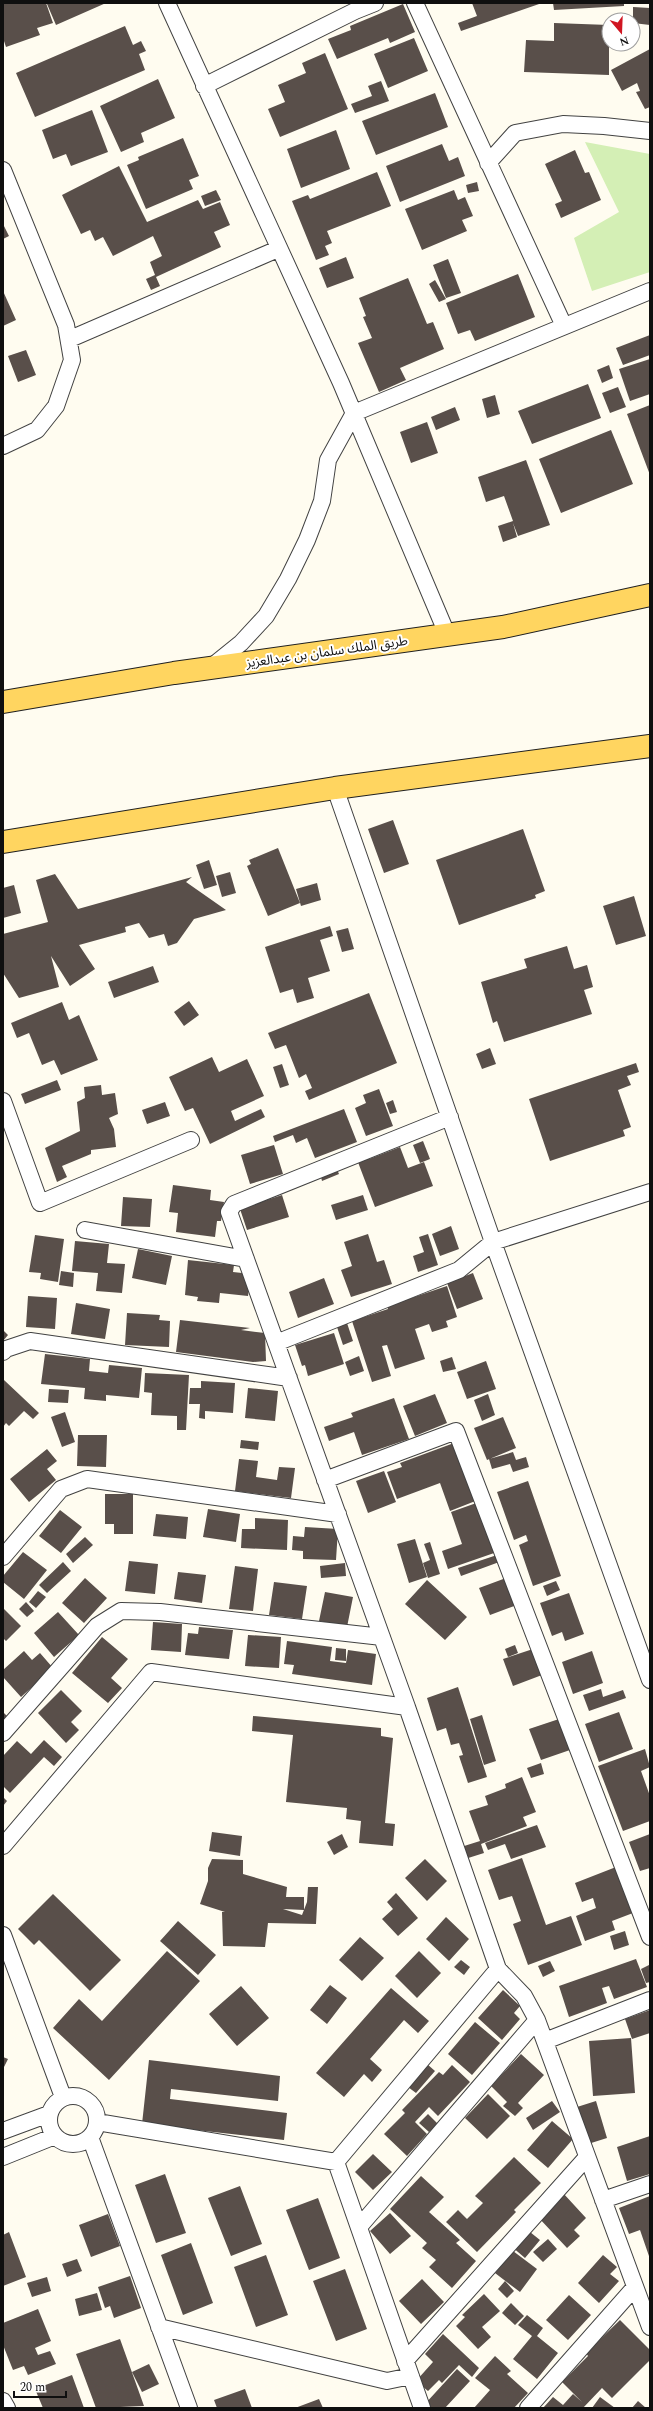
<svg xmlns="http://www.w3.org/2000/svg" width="653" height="2411" viewBox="0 0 653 2411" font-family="Spectral,'Noto Sans Arabic',serif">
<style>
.green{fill:#d4efb5}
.building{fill:#594f4a}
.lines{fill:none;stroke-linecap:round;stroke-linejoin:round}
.street-casing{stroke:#424242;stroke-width:18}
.primary-casing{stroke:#202020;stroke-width:24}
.street{stroke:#fff;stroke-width:16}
.primary{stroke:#ffd560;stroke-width:22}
.labels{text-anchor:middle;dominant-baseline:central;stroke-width:4;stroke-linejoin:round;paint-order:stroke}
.street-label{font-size:13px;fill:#0f0f0f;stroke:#fff}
</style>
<rect width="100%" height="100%" fill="#fffcf0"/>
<path class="green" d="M585 142 650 154V272L592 291 574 238 619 212Z"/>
<path class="building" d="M3 3H46L53 23 37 28 40 35 6 47 3 38Z
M48 3H106L56 25 47 4Z
M472 3H542L461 31 458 23 477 16Z
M553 3H624V6L554 10Z
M403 4 415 32 390 43 388 38 337 59 328 39 351 30 350 26Z
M633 7 650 8V25L633 23Z
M554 23 609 25V75L524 72 526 40 554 41Z
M125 26 133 45 141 41 146 51 139 54 145 70 35 117 16 73Z
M414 38 428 71 388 88 374 54Z
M650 49V107L645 109 636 92 640 91 637 83 622 91 611 70Z
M325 53 348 109 280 137 268 109 285 102 278 85 306 73 302 63Z
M158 79 175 118 141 133 144 142 121 152 100 106Z
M381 81 389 101 355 113 351 104 372 96 368 86Z
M435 93 448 127 376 155 362 121Z
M92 110 108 152 71 166 66 154 53 159 42 130Z
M336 130 350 169 301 188 287 149Z
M183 138 199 176 189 180 193 189 146 209 127 165 139 160 138 157Z
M442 144 449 161 458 157 465 176 400 202 386 166Z
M575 150 585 173 589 172 601 200 561 218 555 204 562 201 545 164Z
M119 166 149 226 147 222 198 200 203 209 220 202 230 225 214 232 221 247 156 277 160 286 151 290 146 279 155 275 150 262 162 256 153 236 113 256 103 237 95 241 90 230 81 234 62 195Z
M377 172 391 206 327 231 332 243 325 246 329 255 316 260 292 201 308 195 310 199Z
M477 182 479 191 468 193 466 185Z
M216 190 221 200 205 206 201 196Z
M454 190 458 200 465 197 473 216 462 220 467 231 422 250 405 209Z
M3 224 9 236 3 239Z
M346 257 354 278 327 288 319 268Z
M448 259 461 293 446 298 433 265Z
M518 274 535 317 475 341 470 330 458 334 446 303Z
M408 278 427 324 433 322 444 349 400 368 406 380 379 392 358 343 372 338 363 317 366 316 359 298Z
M435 280 446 299 439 302 429 284Z
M3 291 16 320 3 326Z
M650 335V355L623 365 616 348Z
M26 350 36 375 18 382 8 356Z
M650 359V394L630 401 619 369Z
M609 365 613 378 602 383 597 370Z
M588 384 601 418 532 444 518 411Z
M618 387 626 407 610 413 602 393Z
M495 395 500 414 487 418 482 399Z
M650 405V475L627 414Z
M455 407 460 420 436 430 431 417Z
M427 422 438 453 411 463 400 432Z
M611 430 633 484 561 513 539 459Z
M526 460 550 525 518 536 513 523 517 537 503 542 498 526 513 521 504 496 486 502 478 477Z
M393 820 409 864 384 873 368 829Z
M523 829 545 891 535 895 536 898 459 925 436 860Z
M278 848 300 903 268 916 247 866 251 864 249 860Z
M209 860 217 885 204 889 196 865Z
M230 872 236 893 222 897 216 876Z
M55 874 78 909 192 877 186 882 226 910 194 919 177 943 168 946 164 934 149 938 139 923 125 927 126 932 79 945 95 969 70 986 51 956 59 987 19 998 3 973V934L48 922 36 880Z
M317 883 321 900 301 906 296 889Z
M14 885 21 913 3 918V888Z
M634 896 646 936 616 945 603 906Z
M330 926 333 936 320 940 330 971 308 978 314 998 297 1003 293 989 280 993 265 947Z
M348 928 354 949 342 952 336 931Z
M567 946 574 969 587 965 593 987 584 990 592 1014 504 1042 497 1021 493 1023 481 982 527 968 524 959Z
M153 966 159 982 114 998 108 982Z
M369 993 397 1063 309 1100 305 1091 312 1088 306 1074 299 1078 286 1045 275 1049 268 1033Z
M189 1001 199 1015 184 1026 174 1012Z
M62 1002 69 1020 79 1015 98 1060 61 1075 54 1060 42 1065 29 1033 17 1038 11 1023Z
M490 1048 496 1064 482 1069 476 1054Z
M212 1057 219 1072 247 1059 264 1096 231 1111 235 1121 261 1109 265 1117 210 1144 193 1108 185 1111 169 1077Z
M636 1063 639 1072 627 1076 631 1085 618 1090 631 1127 623 1130 625 1136 550 1161 529 1099Z
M282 1064 289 1085 280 1088 273 1067Z
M57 1080 61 1090 25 1104 21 1094Z
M101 1085 102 1095 115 1093 118 1114 109 1118 114 1129 116 1147 91 1150V1154L62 1166 67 1177 57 1182 45 1148 80 1131 77 1102 85 1098 84 1087Z
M379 1089 393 1126 366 1136 355 1108 366 1103 363 1095Z
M393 1100 397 1112 390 1114 386 1103Z
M165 1102 170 1116 147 1124 142 1110Z
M344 1109 357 1142 315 1158 307 1138 296 1143 293 1135 275 1142 273 1136Z
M423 1141 430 1159 420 1163 413 1145Z
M274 1145 283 1174 250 1184 241 1155Z
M400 1147 408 1168 424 1162 433 1186 375 1207 356 1157 367 1153 369 1159Z
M336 1167 339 1174 322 1181 320 1173Z
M173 1185 211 1190 210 1200 224 1202 221 1221H217L215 1237 176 1232 178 1213 169 1212Z
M282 1195 289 1217 247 1230 240 1209Z
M363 1195 368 1210 336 1220 331 1205Z
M123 1197 152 1199 150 1227 121 1226Z
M451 1226 459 1249 440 1256 432 1234Z
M368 1234 377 1262 384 1260 392 1284 351 1297 341 1270 352 1266 344 1242Z
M428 1234 438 1265 418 1272 413 1256 424 1252 419 1237Z
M35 1235 64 1239 58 1282 40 1279 41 1273 29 1272Z
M75 1241 109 1244 107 1263 125 1264 122 1293 96 1291 98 1273 72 1271Z
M138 1249 172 1256 166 1285 132 1278Z
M188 1260 234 1265 233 1272 251 1274 248 1296 220 1293 219 1303 197 1301 198 1297 185 1295Z
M61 1271 74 1273 73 1287 59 1285Z
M473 1273 483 1299 457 1309 447 1283Z
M324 1278 334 1304 298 1318 289 1292Z
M447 1286 457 1317 446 1321 448 1327 432 1332 429 1324 415 1329 425 1359 395 1369 387 1345 382 1346 391 1376 372 1382 352 1321 388 1309 387 1306Z
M28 1296 57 1298 55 1329 26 1327Z
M76 1303 110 1309 105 1339 71 1334Z
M127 1313 160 1315 159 1320 170 1321 169 1347 125 1345Z
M180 1320 250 1328 241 1330 265 1333 266 1361 253 1362 176 1352Z
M347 1323 353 1341 343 1345 337 1327Z
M3 1330 8 1335 3 1341Z
M334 1333 344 1364 308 1376 305 1365 302 1366 295 1345Z
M45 1354 90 1359 89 1371 108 1373 109 1365 142 1368 139 1398 106 1395V1401L84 1399 85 1388 41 1384Z
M359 1356 364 1371 350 1376 345 1362Z
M452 1357 456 1369 443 1372 440 1361Z
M486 1361 496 1389 467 1399 457 1372Z
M145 1373 189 1375 186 1430H177V1416L151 1415 152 1393 144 1392Z
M4 1380 39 1413 33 1419 24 1411 9 1426 6 1423 3 1427Z
M201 1381 235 1383 233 1413 205 1411V1419L199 1418 200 1404H189L190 1388H201Z
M248 1388 278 1391 275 1421 245 1418Z
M49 1389 69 1390 68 1403 48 1402Z
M435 1394 447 1423 415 1436 403 1406Z
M488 1394 495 1415 482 1421 474 1400Z
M394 1398 409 1439 362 1455 354 1432 329 1441 324 1427 353 1417 351 1413Z
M65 1412 75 1442 62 1447 51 1417Z
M503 1417 516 1448 487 1460 474 1428Z
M78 1435H107L106 1467 77 1466Z
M241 1440 259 1442 258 1450 240 1448Z
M454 1443 478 1500 450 1511 440 1483 397 1499 387 1472 402 1467 400 1463Z
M47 1449 57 1461 47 1469 56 1480 29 1502 10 1479Z
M513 1452 516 1460 526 1457 529 1467 513 1472 510 1464 492 1469 489 1459Z
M239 1459 258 1461 256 1477 277 1480 279 1467 295 1468 291 1498 235 1491Z
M384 1471 396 1502 368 1513 356 1481Z
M528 1481 561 1576 533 1586 519 1545 528 1541 526 1535 514 1540 497 1492Z
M105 1494H133V1534H114V1524H105Z
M482 1501 497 1552 448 1569 442 1551 462 1544 451 1512Z
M208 1509 240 1514 236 1542 203 1537Z
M60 1510 82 1527 61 1553 39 1536Z
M156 1514 188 1517 186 1539 153 1536Z
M255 1518 288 1520 287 1550 241 1548 242 1529H255Z
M305 1527 338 1529 336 1560 303 1559V1551L292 1550 293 1536 304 1537Z
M85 1537 93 1545 73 1563 66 1554Z
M415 1539 427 1577 409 1583 397 1544Z
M430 1542 440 1574 428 1578 423 1563 430 1560 424 1544Z
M23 1552 47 1570 24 1599 3 1582V1576Z
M500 1554 502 1561 461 1576 458 1568Z
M129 1561 158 1564 155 1594 125 1591Z
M63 1562 71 1571 47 1593 39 1585Z
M345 1563 346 1576 321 1578 320 1566Z
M235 1566 258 1569 253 1611 229 1609Z
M178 1572 206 1575 202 1603 174 1599Z
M85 1578 107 1598 84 1623 62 1603Z
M506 1578 517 1605 490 1615 479 1588Z
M427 1580 467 1617 445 1640 405 1604Z
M556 1581 560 1590 547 1596 543 1586Z
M274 1582 307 1586 302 1619 269 1615Z
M38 1591 46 1597 36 1608 29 1602Z
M325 1592 353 1597 347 1627 319 1621Z
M569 1593 584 1634 565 1641 562 1632 552 1636 540 1603Z
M26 1602 34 1611 27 1617 19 1609Z
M3 1608 21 1626 6 1641 3 1638Z
M58 1612 79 1635 54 1657 34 1633Z
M153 1622 182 1624 181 1652 151 1650Z
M199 1627 233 1630 229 1659 185 1655 188 1633 198 1634Z
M248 1635 281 1637 279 1668 245 1666Z
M102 1637 128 1659 111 1678 122 1688 108 1703 72 1673Z
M287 1641 332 1647 330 1661 346 1663 348 1650 376 1654 372 1685 292 1674 294 1665 284 1664Z
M515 1645 518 1653 508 1657 505 1649Z
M336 1648 346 1649V1661L335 1660Z
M533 1649 542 1675 513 1686 503 1659Z
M24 1651 32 1660 40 1653 53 1668 21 1697 3 1677V1670Z
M592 1651 603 1683 573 1694 562 1662Z
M458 1687 487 1777 468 1783 459 1756 463 1755 459 1743 451 1745 446 1728 437 1731 427 1698Z
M601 1689 603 1697 623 1690 626 1698 589 1711 583 1695Z
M61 1690 82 1711 71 1722 79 1730 66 1743 38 1713Z
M3 1712 9 1718 3 1723Z
M619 1712 633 1749 599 1762 585 1724Z
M482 1715 496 1761 484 1765 470 1719Z
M253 1716 381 1728V1736L393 1738 385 1823 395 1824 393 1846 359 1843 361 1821 346 1819 347 1808 286 1802 293 1735 252 1731Z
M559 1719 570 1750 541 1760 529 1729Z
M44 1740 62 1757 54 1766 44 1757 10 1793 3 1786V1756L17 1741 31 1754Z
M645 1749 650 1767 641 1771 650 1796V1821L623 1831 598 1766Z
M541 1763 544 1774 531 1778 527 1768Z
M522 1777 536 1812 523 1817 527 1826 481 1844 484 1853 465 1859 461 1847 480 1841 469 1811 488 1805 485 1796 506 1788 505 1784Z
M3 1797 7 1801 3 1806Z
M537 1825 546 1847 511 1859 505 1844 488 1850 485 1843Z
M212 1832 242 1836 240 1856 209 1851Z
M342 1834 348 1847 334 1855 327 1842Z
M650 1834V1868L640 1871 629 1842Z
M522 1858 546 1925 571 1916 582 1945 528 1965 513 1924 521 1921 512 1896 499 1900 488 1870Z
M212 1859 243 1860V1874L287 1887 286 1897H304V1910L283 1909 302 1915 307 1902 308 1887H318L316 1924 268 1923 265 1947 223 1946 222 1912H225L200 1904 208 1881V1868Z
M425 1859 447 1881 427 1901 405 1878Z
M616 1867 633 1913 612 1921 615 1930 585 1941 576 1916 596 1908 593 1898 582 1902 575 1883Z
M396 1893 418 1918 398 1936 382 1919 393 1909 387 1902Z
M53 1894 121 1960 90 1991 39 1940 34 1945 18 1929Z
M446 1917 469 1939 449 1961 426 1939Z
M178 1921 216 1955 198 1975 160 1941Z
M625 1931 629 1945 614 1950 610 1936Z
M360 1937 384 1958 362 1981 339 1960Z
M167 1951 200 1981 109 2080 53 2028 79 1999 102 2021Z
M419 1951 441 1973 417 1998 395 1976Z
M636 1959 647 1987 614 1999 609 1986 602 1988 607 2003 569 2017 559 1986Z
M461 1960 470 1967 464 1975 454 1967Z
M550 1961 555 1971 543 1977 538 1966Z
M649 1965 650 1982 646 1983 641 1969Z
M330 1985 347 1998 327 2024 310 2010Z
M241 1986 269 2018 237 2046 209 2014Z
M391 1988 429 2021 418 2033 404 2020 370 2059 382 2070 372 2082 364 2074 344 2097 316 2073Z
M503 1990 520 2006 514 2013 520 2019 502 2040 478 2018Z
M650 2010V2033L632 2039 625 2019Z
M475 2022 500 2043 472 2075 448 2054Z
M631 2038 635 2093 593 2096 589 2041Z
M521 2054 544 2075 518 2103 523 2108 515 2116 503 2106 507 2102 491 2086Z
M3 2057 8 2059 3 2069Z
M149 2060 280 2076 278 2101 171 2089 170 2099 287 2113 284 2140 142 2124Z
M427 2064 435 2071 416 2093 408 2087Z
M452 2065 470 2082 438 2116 429 2107 415 2122 427 2134 407 2156 384 2134 405 2113 402 2110 439 2072 443 2075Z
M488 2094 510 2116 487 2139 465 2118Z
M552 2101 560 2112 533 2130 526 2118Z
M596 2101 607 2138 588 2144 577 2107Z
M428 2114 438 2124 429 2132 419 2123Z
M552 2121 573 2139 548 2168 527 2150Z
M650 2136V2174L627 2181 617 2147Z
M373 2154 392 2172 373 2190 355 2172Z
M514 2157 541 2183 514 2210 516 2212 477 2252 446 2222 458 2210 467 2219 483 2203 475 2196Z
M165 2174 186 2233 156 2243 135 2185Z
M421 2176 444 2197 429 2212 460 2240 456 2243 476 2261 452 2288 429 2267 436 2260 422 2248 427 2243 390 2209Z
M240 2186 262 2244 231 2256 208 2198Z
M563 2193 586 2218 574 2230 580 2236 567 2248 538 2217Z
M650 2196V2259L640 2230 629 2234 619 2208Z
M318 2198 340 2258 309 2270 286 2210Z
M390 2213 411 2236 390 2254 370 2231Z
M108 2214 120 2246 91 2257 79 2225Z
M525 2228 540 2240 525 2258 511 2246Z
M9 2232 26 2277 3 2286V2235Z
M548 2239 557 2249 543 2262 533 2252Z
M191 2243 213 2303 183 2315 161 2255Z
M513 2251 537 2269 520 2292 495 2273Z
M266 2255 288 2315 256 2327 234 2267Z
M603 2255 617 2267 610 2274 619 2281 599 2303 578 2283Z
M77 2259 82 2271 67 2277 62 2264Z
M345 2269 367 2329 336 2341 313 2281Z
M130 2276 141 2308 114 2318 110 2306 105 2308 98 2287Z
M47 2277 51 2291 32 2297 27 2283Z
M422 2279 444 2302 421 2324 399 2301Z
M505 2281 514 2291 507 2298 498 2289Z
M97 2293 102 2310 79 2316 75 2299Z
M484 2294 500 2311 482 2327 491 2337 478 2349 456 2326 465 2317 462 2315Z
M569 2295 591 2315 568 2340 546 2320Z
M511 2303 524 2316 515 2325 502 2313Z
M38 2309 51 2341 35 2348 38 2355 50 2351 56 2364 28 2375 24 2366 13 2370 3 2345V2323Z
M527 2315 543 2328 537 2336 558 2353 537 2379 513 2359 532 2336 518 2325Z
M620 2320 650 2350V2360L612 2398 602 2388 583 2408H543L553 2397 563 2405 573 2394 582 2402 562 2382 588 2356 586 2353Z
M443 2334 479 2368 472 2377 459 2365 442 2383 439 2380 428 2391 416 2381 433 2362 425 2354Z
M120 2339 144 2406 96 2408 76 2354Z
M495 2356 511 2371 507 2374 528 2393 514 2408H474L490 2390 475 2378Z
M149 2364 159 2384 142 2392 132 2372Z
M457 2369 470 2381 445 2408H428L424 2405Z
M72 2375 84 2408H43L35 2389Z
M245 2389 252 2408H217L214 2400Z
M600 2397 615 2408H592Z
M319 2399 323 2408H295Z
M638 2401 646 2408H632Z"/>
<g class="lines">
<defs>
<path id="street" d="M167 3 341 383 447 634
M415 3 564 326
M204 86 355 11 375 3
M488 163 515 133 563 124 604 126 650 131
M3 170 66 325 72 360 56 406 37 430 3 446
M70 339 278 249
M210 668 241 643 266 616 288 579 307 540 322 501 328 460 354 413 650 291
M335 788 493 1242 650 1680
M3 1101 40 1203 191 1140
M85 1230 246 1259
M276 1343 459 1270 493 1242 650 1192
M3 1352 6 1349 30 1341 289 1378
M325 1480 456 1431 650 1937
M3 1557 61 1489 87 1479 338 1514
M407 1707 229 1212 234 1204 450 1117
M3 1733 97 1626 121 1611 160 1612 382 1637
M3 1846 151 1672 407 1707 498 1969 336 2162 97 2122
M3 1935 63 2097
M498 1969 524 1996 537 2020 650 2327
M545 2041 650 2000
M49 2120a24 24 0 1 1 48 0a24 24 0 1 1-48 0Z
M3 2131 49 2114
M90 2137 189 2408
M3 2157 55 2136
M336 2162 422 2408
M603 2200 650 2184
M359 2227 537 2020
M159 2327 387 2381 411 2376
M405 2361 587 2157
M3 2401 7 2408
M528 2408 635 2287"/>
<path id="primary" d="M3 702 174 673 503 627 650 595
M3 842 335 788 650 746"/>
</defs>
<use href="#street" class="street-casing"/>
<use href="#primary" class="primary-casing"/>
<use href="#street" class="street"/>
<use href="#primary" class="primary"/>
</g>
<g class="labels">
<g class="street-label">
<text transform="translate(327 652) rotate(-8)">طريق الملك سلمان بن عبدالعزيز</text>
</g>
</g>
<rect width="653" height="2411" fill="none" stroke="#0f0f0f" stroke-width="8"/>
<g transform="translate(621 32) rotate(161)"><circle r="19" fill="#ffffff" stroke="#9f9f9f"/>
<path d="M0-3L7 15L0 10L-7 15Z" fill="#d01622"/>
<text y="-6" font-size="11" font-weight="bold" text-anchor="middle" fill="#0f0f0f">N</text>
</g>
<path d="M14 2391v6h52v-6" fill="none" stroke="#0f0f0f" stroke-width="2"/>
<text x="20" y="2391" font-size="12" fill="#0f0f0f" stroke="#ffffff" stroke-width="3" paint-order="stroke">20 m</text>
</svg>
